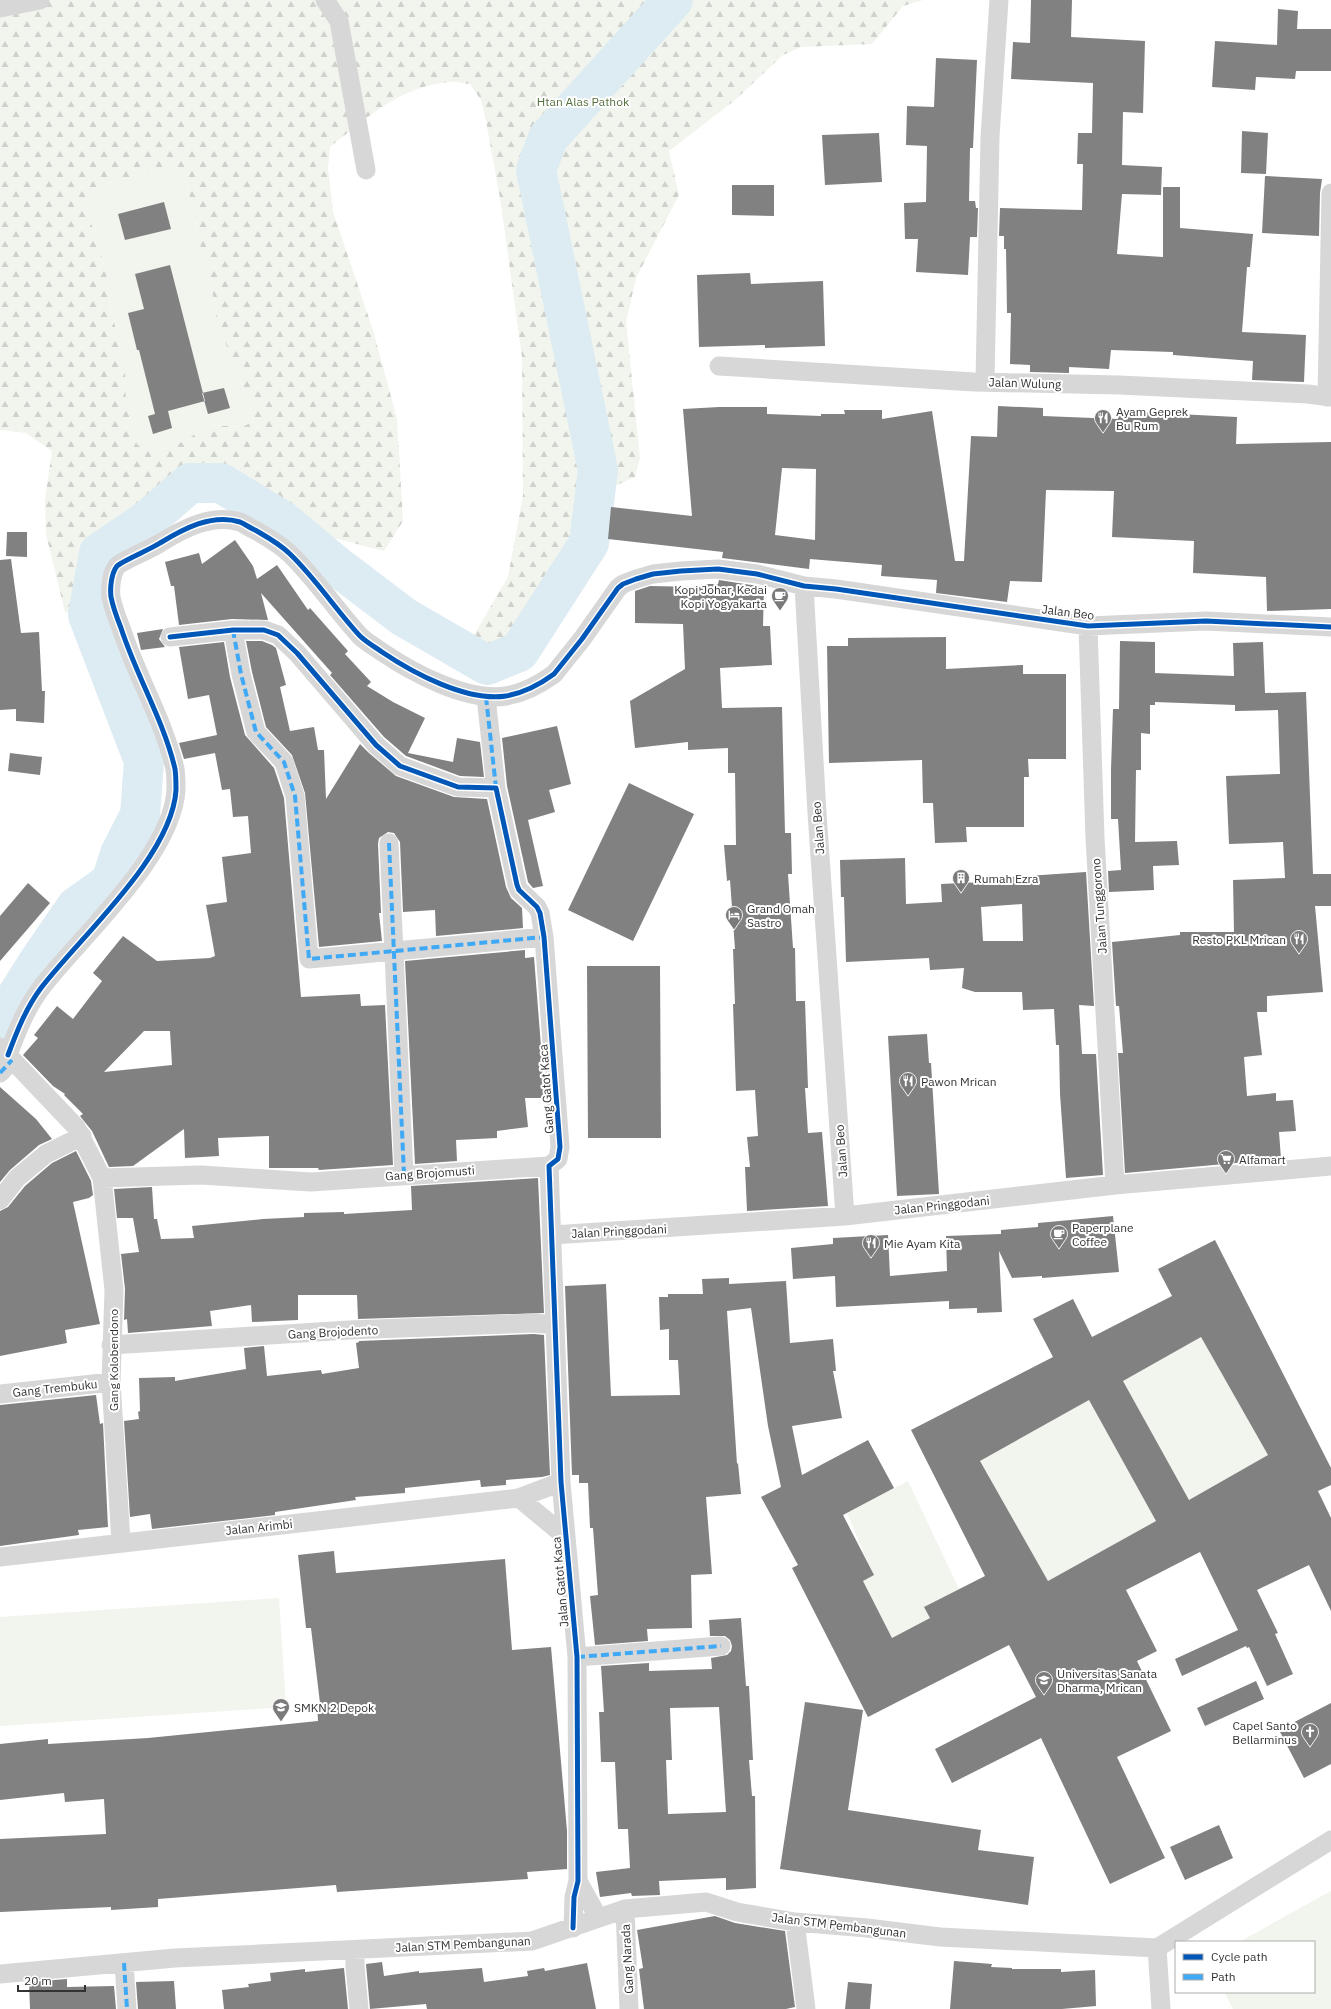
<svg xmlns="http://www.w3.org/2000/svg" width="1331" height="2009" viewBox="0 0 1331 2009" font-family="'IBM Plex Sans',sans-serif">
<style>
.green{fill:#f1f5ed}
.forest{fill:url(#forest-firs);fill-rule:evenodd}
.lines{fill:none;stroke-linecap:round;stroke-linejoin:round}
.river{stroke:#ddebf3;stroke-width:40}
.building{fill:#818181;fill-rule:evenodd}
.minor{stroke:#d7d7d7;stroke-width:19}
.quiet{stroke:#3fa9f5;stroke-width:4;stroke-dasharray:8 4;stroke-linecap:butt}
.cycleway-casing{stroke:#fff;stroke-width:8}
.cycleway{stroke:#0057b8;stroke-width:5}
.labels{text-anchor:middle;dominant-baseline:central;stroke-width:4;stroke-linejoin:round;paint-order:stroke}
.park-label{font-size:12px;fill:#56703f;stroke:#fff}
.street-label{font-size:12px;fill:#333;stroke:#fff}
.poi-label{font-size:12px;fill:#333;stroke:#fff;text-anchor:start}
</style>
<defs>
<pattern id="forest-firs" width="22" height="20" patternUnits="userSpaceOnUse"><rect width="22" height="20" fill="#f1f5ed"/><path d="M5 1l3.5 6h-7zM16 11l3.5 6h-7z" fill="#cfd2cc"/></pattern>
</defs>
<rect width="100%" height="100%" fill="#fff"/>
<path class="green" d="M158 169H179L185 178 194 212 197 233 212 290 217 322 249 401 253 421 243 427 212 425 202 429 185 441 155 452 145 451 137 444 126 405 125 364 109 303 106 273 98 242 87 212 91 193 98 186Z
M1201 1337 1268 1455 1189 1500 1123 1381Z
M1089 1400 1156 1521 1048 1581 980 1461Z
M908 1481 959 1589 925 1607 930 1618 892 1638 863 1581 873 1575 847 1513Z
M279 1598 286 1707 0 1726V1617Z
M1331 1891V2009H1233L1224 1992H1314V1942H1239Z"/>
<path class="forest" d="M0 0H923L903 6 872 44 801 47 783 55 735 100 669 151 679 195 636 278 626 322 640 458 635 477 617 485 601 498 583 564 508 669 489 680 469 677 468 654 475 633 508 577 523 495 522 357 501 204 486 121 481 100 470 84C463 84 455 81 449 82 398 87 367 118 330 147L328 168 333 212 373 330 397 419 403 521 384 551 334 538 311 525 286 517 222 478H189L142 519 95 550 83 614 65 612 46 534 45 499 52 451 26 433 0 430ZM158 169H179L185 178 194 212 197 233 212 290 217 322 249 401 253 421 243 427 212 425 202 429 185 441 155 452 145 451 137 444 126 405 125 364 109 303 106 273 98 242 87 212 91 193 98 186Z"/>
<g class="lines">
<path class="river" d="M0 1023 39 961 76 907 111 882 120 854 140 815 144 761 88 615 99 553 145 522 190 483H221L283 521 338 567 404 617 487 665 519 652 589 543 598 470 536 170 548 138 673 0"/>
</g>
<path class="building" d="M1031 0H1072L1071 37 1145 41 1143 113 1123 112 1122 165 1162 167 1161 195 1122 194 1117 254 1163 257V187H1180V228L1253 234 1250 267H1247L1242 332 1306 335 1304 382 1252 380 1253 361 1173 355V352L1111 350 1109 369 1069 367V373L1030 372V365L1010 364 1011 313H1007L1006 249H1004V236H999L1000 208 1082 210 1083 164H1077L1078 133H1092L1093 83 1011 79 1013 42 1030 43Z
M1278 9 1298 11 1297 29H1331V71H1296L1295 79 1256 77 1255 90 1212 87 1215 41 1277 45Z
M936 58 977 60 973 148H970L969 201H975L976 208H978L977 237H970L968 275 916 272 918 239H905L904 203 926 202 927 146 906 145 907 106 934 107Z
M1242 131 1268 133 1266 174 1241 173Z
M879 133 882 182 825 185 822 135Z
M1265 176 1322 179 1320 193 1319 236 1262 233Z
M732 185H774V216L732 215Z
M164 202 171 229 125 240 118 214Z
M170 265 205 401 168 411 172 428 153 434 148 416 155 414 139 350H137L128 313 144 309 135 274Z
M750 273 751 284 823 281 825 346 765 348V345L699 347 697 275Z
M224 388 230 408 208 414 202 393Z
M998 406 1043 408V416L1118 419V411L1237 417 1236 444 1331 442V609L1267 611 1266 577 1193 573 1194 541 1112 537 1114 491 1046 490 1042 582 1010 581 1007 602 936 593 937 580 881 576 882 565 810 559 809 569 722 558 723 552 608 539 611 507 692 516 683 409 719 407H767V414L821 416V414H845L844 410H882V419L932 411 955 561H964L971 436 997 437ZM782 468 816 469 815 540 775 535Z
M7 532H27V557L6 556Z
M235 540 253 566 257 579 277 565 308 610 310 608 348 651 345 654 371 682 367 686 393 702 425 718 408 753 453 762 457 738 480 742 484 777 460 776 406 756 384 737 330 675 332 673 261 593 268 620 232 619 179 625 174 586H171L165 562 199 553 202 564Z
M11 559 21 633 39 632 42 691H45L44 723 16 721V709L0 710V560Z
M719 580 764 587 763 626H770L772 665 720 668 722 708 782 707 785 833H791L792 874H788L793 948H795L796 1001H805L808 1088H805L808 1133 822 1132 828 1206 747 1211 745 1167H750L747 1137 758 1136 755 1090 736 1091 733 1004H735L733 949H735L730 880 727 881 724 845H736L735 773H728V748L688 750V742L635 748 630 701 685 669 683 624 635 623V591L650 586 701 587V584H718Z
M163 629 159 639 165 647 141 650 137 633Z
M946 637V669L1023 665V674H1066V759H1028L1029 777H1024V827H966L967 842 935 843 933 803H923L922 760 829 763 827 646H848V638Z
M246 641H262L272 645 276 648 286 685 280 687 290 731 314 727 318 750H324L326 799 360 744 369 753 396 776 454 797 487 799 506 887 511 898 522 908 523 928 436 936 435 910 403 912 400 842 394 833 388 832 379 838 378 844 381 913H379L382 941 319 947 305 793 292 755 266 727 252 672Z
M1120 641 1155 642V673L1234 676 1233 643 1263 642 1265 693 1306 692 1313 874H1331V906H1315L1323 992 1267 996V1012H1257L1262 1055 1244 1057 1247 1096 1276 1093V1101L1293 1100 1296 1131 1279 1132 1281 1159 1125 1173 1118 1053H1123L1119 1006H1116L1112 942 1180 935V932H1234L1233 880 1285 878 1283 842 1229 844 1226 776 1280 774 1278 710 1235 711V705L1155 702V705H1150V734L1141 733V770H1136L1135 842 1177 841 1179 865 1153 866 1154 890 1109 892 1108 871 1121 870 1118 819H1111V770L1113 709H1119Z
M224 642 230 677 245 735 274 768 284 798 301 997 360 994 361 1006 385 1005 393 1165 319 1170 318 1168H269V1136L218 1138 219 1156 185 1158 184 1129 133 1166 109 1167 92 1131 80 1116 83 1114 64 1095 65 1094 53 1086 23 1055 38 1038 34 1035 57 1006 73 1019 102 981 93 973 123 936 157 961 210 958 215 956 206 905 227 902 222 857 251 853 248 816 233 817 230 789 222 790 215 753 184 759 179 743 217 735 209 695 188 699 179 647ZM144 1031H170L172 1065 104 1072Z
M557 726 571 784 549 790 555 812 528 820 543 886 533 888 528 882 507 786 502 738Z
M10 753 42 757 40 775 8 771Z
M629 783 694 814 633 941 568 910Z
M905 858 906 904 942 902 941 884 983 882 982 879 1086 872 1094 1006 1079 1005 1082 1054H1096L1103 1175 1066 1178 1060 1094 1059 1045H1056L1054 1009 1023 1010 1022 992H975L962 988 964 968 930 970 929 958 846 962 844 897H841L840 860ZM1022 904 1023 941H983L981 907Z
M28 883 50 903 0 961V916Z
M525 950V958L534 957 545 1098H525L528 1127 497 1131V1138L456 1140 457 1161 415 1164 405 961Z
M587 966H660L661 1138H588Z
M927 1034 929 1063H931L939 1194 897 1196 888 1036Z
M0 1087 36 1119 52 1139 39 1145 10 1170 0 1182Z
M76 1151 91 1181 93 1195 89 1198 73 1202 100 1324 65 1330 67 1343 0 1356V1211L8 1207 25 1186 52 1163Z
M538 1178 544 1313 358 1319 357 1295H298V1320L252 1322 251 1305 210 1311 212 1326 128 1333 127 1319 124 1320 125 1289 121 1254 139 1252 133 1218H117L114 1189 152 1187 154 1219H157L161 1239 194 1238 192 1226 263 1219 304 1217V1213L344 1212V1214L412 1210 411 1186Z
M1113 1216 1119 1272 1042 1278V1276L1012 1278 999 1251 1002 1312 977 1313V1308L949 1309V1301L836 1307 835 1276 793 1279 791 1248 833 1244V1238L888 1235 890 1276 947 1271 946 1236 1001 1234V1230L1038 1227V1223Z
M1215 1240 1331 1468V1485L1318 1491 1331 1518V1611L1309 1565 1257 1590 1278 1633 1275 1634 1293 1674 1267 1686 1249 1647 1247 1648 1246 1646 1182 1676 1175 1659 1238 1630 1200 1552 1126 1590 1157 1651 1137 1661 1171 1731 1117 1757 1165 1858 1110 1884 1041 1738 952 1783 935 1749 1036 1697 1009 1645 868 1717 792 1568 798 1565 761 1497 781 1487 768 1426 751 1308 727 1311 737 1464 738 1463 741 1494 706 1497 712 1574 691 1575 692 1628 647 1629 648 1641 595 1645 590 1596 598 1595 593 1528H590L588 1483H579V1475H572L565 1286 606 1284 611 1396 680 1395 678 1360H669V1329L660 1330 659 1297H668V1294H703L702 1279 729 1278V1284L786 1281 790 1343 833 1339 836 1371H833L842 1418 792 1426 802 1475 868 1440 894 1488 843 1515 874 1575 863 1581 892 1638 930 1618 924 1607 985 1576 911 1430 1053 1357 1033 1319 1073 1299 1092 1337 1172 1296 1158 1269ZM1201 1337 1268 1455 1189 1500 1123 1381ZM1089 1400 1156 1521 1048 1581 980 1461Z
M534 1334 544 1335 550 1475 542 1477 506 1480V1485L481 1487 480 1480 405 1488V1493L355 1497 356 1500 275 1512V1515L152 1529 150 1514 130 1517 124 1421 139 1419 138 1412 140 1411 139 1378 175 1377V1381L246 1369 244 1348 264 1346 267 1376 321 1370 322 1374 359 1368 356 1343 359 1342V1341Z
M96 1395 100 1424 103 1423 108 1527 78 1530 79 1535 0 1546V1405Z
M334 1551 336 1573 505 1559 512 1650 551 1647 567 1831V1869L527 1872 528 1879 337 1892 336 1885 158 1899V1907L111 1910V1907L0 1912V1839L106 1834 104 1799 65 1802 64 1793 0 1800V1744L48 1739V1744L148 1738 318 1721 317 1703H320L311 1628H306L298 1555Z
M741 1618 746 1686H749L753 1760H749L752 1796H755L756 1888 726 1890V1878L659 1881 660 1895 632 1896 631 1893 600 1897 596 1872 630 1868 628 1829H618L615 1762H601L599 1712H604L601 1666 649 1663V1671L712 1669 711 1658 727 1655 731 1651 732 1646 730 1640 725 1636H710L709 1620ZM719 1707 726 1812 668 1814 666 1760H672L670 1708Z
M1256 1681 1264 1699 1205 1726 1197 1708Z
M805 1702 863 1710 848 1810 981 1830 978 1850 1034 1857 1028 1905 780 1869Z
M1331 1703V1764L1304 1778 1279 1730Z
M1219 1825 1233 1858 1185 1880 1170 1847Z
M715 1916 735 1923 785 1931 795 2007 786 2009H644L639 1969 643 1968 637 1930Z
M954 1961 992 1964 991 1967 1012 1968V1969H1061V1972L1095 1970 1096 2006 1062 2009H950Z
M382 1962 384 1976 419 1971V1973L482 1968 484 1982 528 1976 527 1971 544 1968 545 1971 587 1963 596 2009H427L426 2004 370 2009 366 1964Z
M344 1968 348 2009H224L222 1990 249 1987 248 1984 271 1981 270 1973 305 1969V1972Z
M67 1979V1987L114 1986 116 2009H30L29 1982Z
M174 1981 176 2009H138L136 1982Z
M848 1982 872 1984 870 2009H845Z"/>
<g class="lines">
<path class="minor" d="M325 0 339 21 366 170
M0 8 40 0
M719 366 974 382 1119 385 1308 394 1331 397
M985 381 990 137 999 0
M1327 397 1331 193
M804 586 817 813 845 1216
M1088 626 1095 838 1115 1185
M233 630 241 674 256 732 284 762 295 796 309 959 544 937
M170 637 233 630H264L278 635 297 653 376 745 400 766 458 787 496 788 517 885 519 890 537 907 540 913 544 937 560 1147 558 1159 549 1166 561 1482 577 1657 578 1881 574 1897 573 1928
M486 697 496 788
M389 843 404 1175
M0 1047 76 1127 102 1178 201 1175 311 1182 549 1166
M8 1055C17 1031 26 1008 41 988 81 936 172 856 176 790 176 783 176 776 175 769 164 721 136 675 121 628 117 618 113 607 111 597 110 588 111 574 117 566 122 561 151 549 160 543 183 529 212 513 240 522 245 524 250 528 255 530 267 537 280 544 290 554 316 579 336 610 360 636 366 642 375 647 382 652 413 673 467 702 506 696 524 693 539 685 554 674L582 639 618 588 623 584 636 579 653 574 681 571 718 569 757 574 804 586 836 589 1088 626 1206 621 1331 627
M0 1073 12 1060
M102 1178 114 1290 111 1382 121 1542
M0 1200 17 1178 46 1154 82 1136
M552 1235 845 1216 1115 1185 1331 1166
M111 1345 349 1330 534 1323 555 1325
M0 1394 111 1382
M519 1498 566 1537
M0 1557 519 1498 561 1482
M577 1657 721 1646
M578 1881 598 1917
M625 1909 629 2009
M795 1922 806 2009
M1157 1948 1331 1840
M1157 1948 1161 2009
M355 1950V1966L359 2009
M124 1963 127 2009
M0 1974 175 1958 532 1941 625 1909 706 1902 737 1912 795 1922 867 1928 940 1937 1157 1948"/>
<path class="quiet" d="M233 630 241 674 256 732 284 762 295 796 309 959 544 937V934
M486 697 496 788
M389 843 404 1175
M0 1073 12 1060
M577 1657 721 1646
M124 1963 127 2009"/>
<defs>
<path id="cycleway" d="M170 637 233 630H264L278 635 297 653 376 745 400 766 458 787 496 788 517 885 519 890 537 907 540 913 544 937 560 1147 558 1159 549 1166 561 1482 577 1657 578 1881 574 1897 573 1928
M8 1055C17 1031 26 1008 41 988 81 936 172 856 176 790 176 783 176 776 175 769 164 721 136 675 121 628 117 618 113 607 111 597 110 588 111 574 117 566 122 561 151 549 160 543 183 529 212 513 240 522 245 524 250 528 255 530 267 537 280 544 290 554 316 579 336 610 360 636 366 642 375 647 382 652 413 673 467 702 506 696 524 693 539 685 554 674L582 639 618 588 623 584 636 579 653 574 681 571 718 569 757 574 804 586 836 589 1088 626 1206 621 1331 627"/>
</defs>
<use href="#cycleway" class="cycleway-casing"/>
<use href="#cycleway" class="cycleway"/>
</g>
<defs>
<symbol id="restaurant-pin" viewBox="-11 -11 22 30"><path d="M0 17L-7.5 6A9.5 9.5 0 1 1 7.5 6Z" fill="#7a7a7a" stroke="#fff"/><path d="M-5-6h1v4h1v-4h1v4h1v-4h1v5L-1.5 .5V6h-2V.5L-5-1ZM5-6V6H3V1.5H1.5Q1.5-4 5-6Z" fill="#fff"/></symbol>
<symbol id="cafe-pin" viewBox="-11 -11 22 30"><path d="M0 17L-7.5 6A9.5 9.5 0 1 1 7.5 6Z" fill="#7a7a7a" stroke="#fff"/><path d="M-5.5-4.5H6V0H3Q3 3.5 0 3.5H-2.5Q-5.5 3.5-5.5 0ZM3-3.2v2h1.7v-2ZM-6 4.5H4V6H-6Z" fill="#fff"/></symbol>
<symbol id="building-pin" viewBox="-11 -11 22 30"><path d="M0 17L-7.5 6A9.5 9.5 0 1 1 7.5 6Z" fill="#7a7a7a" stroke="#fff"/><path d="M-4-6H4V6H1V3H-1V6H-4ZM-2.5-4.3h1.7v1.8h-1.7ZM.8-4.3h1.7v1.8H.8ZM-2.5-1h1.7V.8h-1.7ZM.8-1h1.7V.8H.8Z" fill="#fff"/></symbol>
<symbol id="hotel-pin" viewBox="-11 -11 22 30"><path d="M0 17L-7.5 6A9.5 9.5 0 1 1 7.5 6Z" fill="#7a7a7a" stroke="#fff"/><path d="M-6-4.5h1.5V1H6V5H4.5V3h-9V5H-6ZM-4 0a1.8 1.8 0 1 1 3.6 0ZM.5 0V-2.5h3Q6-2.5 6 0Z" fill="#fff"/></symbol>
<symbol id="supermarket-pin" viewBox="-11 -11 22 30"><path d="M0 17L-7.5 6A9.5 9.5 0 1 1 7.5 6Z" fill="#7a7a7a" stroke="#fff"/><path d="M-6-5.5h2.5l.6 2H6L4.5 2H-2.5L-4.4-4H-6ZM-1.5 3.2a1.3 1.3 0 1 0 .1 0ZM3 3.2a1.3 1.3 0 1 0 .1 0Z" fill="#fff"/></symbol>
<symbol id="university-pin" viewBox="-11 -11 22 30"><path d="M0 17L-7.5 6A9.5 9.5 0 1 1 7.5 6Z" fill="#7a7a7a" stroke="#fff"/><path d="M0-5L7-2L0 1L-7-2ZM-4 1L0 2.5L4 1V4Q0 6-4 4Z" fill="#fff"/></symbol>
<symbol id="school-pin" viewBox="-11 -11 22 30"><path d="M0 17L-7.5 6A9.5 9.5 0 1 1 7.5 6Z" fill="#7a7a7a" stroke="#fff"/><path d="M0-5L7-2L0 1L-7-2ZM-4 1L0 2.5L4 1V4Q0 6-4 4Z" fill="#fff"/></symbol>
<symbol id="church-pin" viewBox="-11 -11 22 30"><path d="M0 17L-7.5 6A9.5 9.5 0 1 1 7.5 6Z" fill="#7a7a7a" stroke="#fff"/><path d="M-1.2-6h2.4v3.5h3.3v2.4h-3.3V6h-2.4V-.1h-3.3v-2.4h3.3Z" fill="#fff"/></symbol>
</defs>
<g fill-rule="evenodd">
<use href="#restaurant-pin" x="1093" y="408" width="20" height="27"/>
<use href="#cafe-pin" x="770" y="586" width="20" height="27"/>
<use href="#building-pin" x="951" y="868" width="20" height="27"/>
<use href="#hotel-pin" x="724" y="905" width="20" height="27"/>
<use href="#restaurant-pin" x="1289" y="929" width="20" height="27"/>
<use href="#restaurant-pin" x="898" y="1071" width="20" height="27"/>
<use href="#supermarket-pin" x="1216" y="1149" width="20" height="27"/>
<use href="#cafe-pin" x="1049" y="1224" width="20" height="27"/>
<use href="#restaurant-pin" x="861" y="1233" width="20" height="27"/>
<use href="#university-pin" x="1034" y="1670" width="20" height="27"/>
<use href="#school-pin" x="271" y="1697" width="20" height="27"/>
<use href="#church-pin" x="1300" y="1722" width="20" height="27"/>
</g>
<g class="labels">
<g class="park-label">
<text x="583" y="101">Htan Alas Pathok</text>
</g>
<g class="street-label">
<text transform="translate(1025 383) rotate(2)">Jalan Wulung</text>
<text transform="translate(1068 612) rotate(7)">Jalan Beo</text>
<text transform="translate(818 828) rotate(-94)">Jalan Beo</text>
<text transform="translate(1099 906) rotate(-94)">Jalan Tunggorono</text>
<text transform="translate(546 1089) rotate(-94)">Gang Gatot Kaca</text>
<text transform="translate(841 1151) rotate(-94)">Jalan Beo</text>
<text transform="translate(430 1173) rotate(-4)">Gang Brojomusti</text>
<text transform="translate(942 1205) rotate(-6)">Jalan Pringgodani</text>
<text transform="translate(619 1231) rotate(-3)">Jalan Pringgodani</text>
<text transform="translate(333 1332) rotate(-3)">Gang Brojodento</text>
<text transform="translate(113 1360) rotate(-90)">Gang Kolobendono</text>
<text transform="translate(55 1388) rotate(-6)">Gang Trembuku</text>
<text transform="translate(259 1527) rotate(-6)">Jalan Arimbi</text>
<text transform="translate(560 1582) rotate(-95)">Jalan Gatot Kaca</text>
<text transform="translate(839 1925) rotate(7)">Jalan STM Pembangunan</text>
<text transform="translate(463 1944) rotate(-3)">Jalan STM Pembangunan</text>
<text transform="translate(627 1959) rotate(-93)">Gang Narada</text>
</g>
<g class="poi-label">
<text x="1116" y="411">Ayam Geprek<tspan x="1116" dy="14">Bu Rum</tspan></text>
<text x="767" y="589" text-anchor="end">Kopi Johar, Kedai<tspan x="767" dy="14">Kopi Yogyakarta</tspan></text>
<text x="974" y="878">Rumah Ezra</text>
<text x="747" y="908">Grand Omah<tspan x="747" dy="14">Sastro</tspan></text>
<text x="1286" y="939" text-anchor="end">Resto PKL Mrican</text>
<text x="921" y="1081">Pawon Mrican</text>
<text x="1239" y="1159">Alfamart</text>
<text x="1072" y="1227">Paperplane<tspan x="1072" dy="14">Coffee</tspan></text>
<text x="884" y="1243">Mie Ayam Kita</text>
<text x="1057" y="1673">Universitas Sanata<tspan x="1057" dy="14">Dharma, Mrican</tspan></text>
<text x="294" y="1707">SMKN 2 Depok</text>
<text x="1297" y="1725" text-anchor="end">Capel Santo<tspan x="1297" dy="14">Bellarminus</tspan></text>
</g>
</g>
<rect x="1175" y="1941" width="140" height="52" fill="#ffffff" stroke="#adadad"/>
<rect x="1183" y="1954" width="20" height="6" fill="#0057b8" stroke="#adadad"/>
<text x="1211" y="1961" font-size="12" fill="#333333">Cycle path</text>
<rect x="1183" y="1974" width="20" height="6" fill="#3fa9f5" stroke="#adadad"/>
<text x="1211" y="1981" font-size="12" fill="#333333">Path</text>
<path d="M18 1985v6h67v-6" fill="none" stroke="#333333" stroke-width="2"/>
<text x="24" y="1985" font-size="12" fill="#333333" stroke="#ffffff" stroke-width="3" paint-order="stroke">20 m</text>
</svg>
